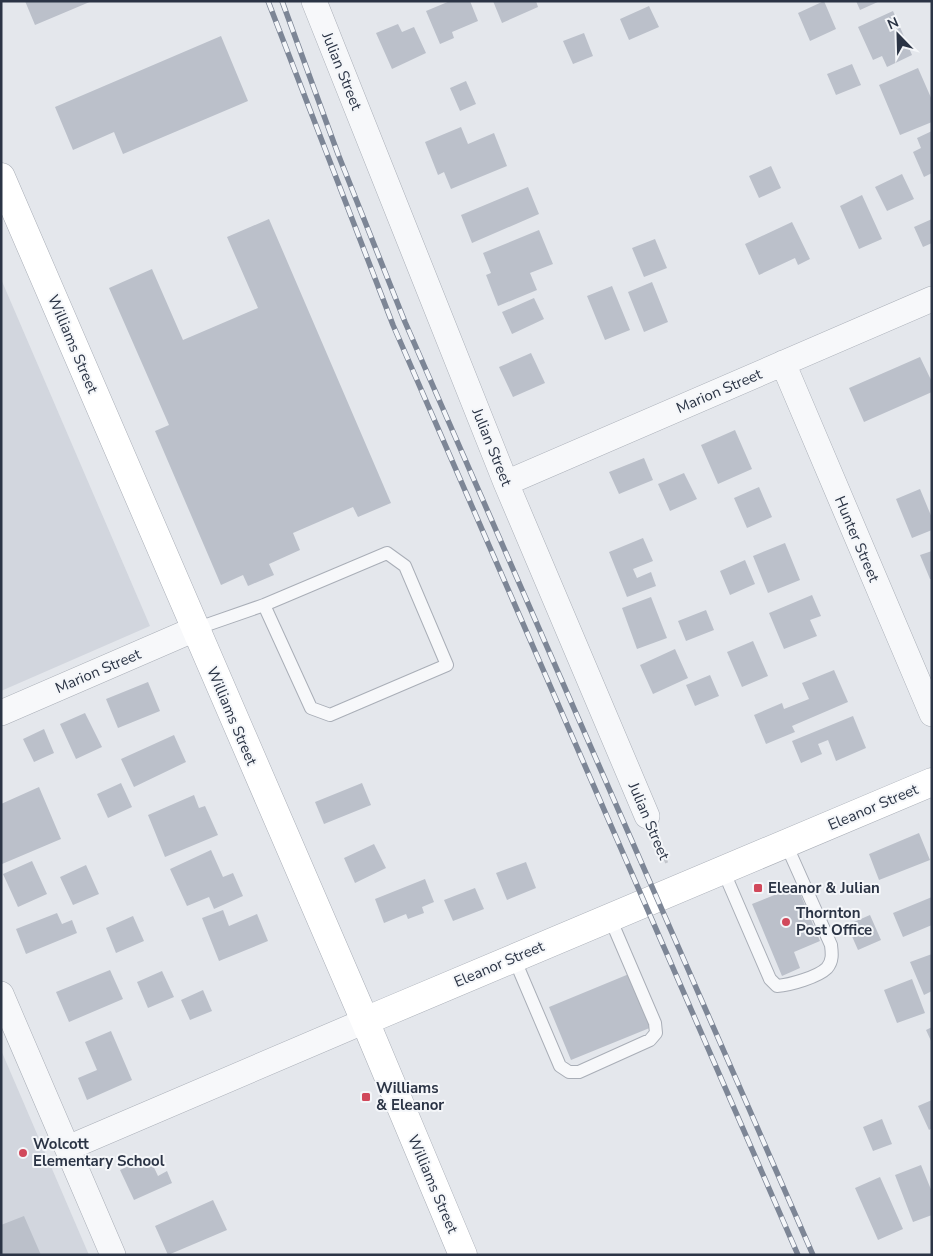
<svg xmlns="http://www.w3.org/2000/svg" width="933" height="1256" viewBox="0 0 933 1256" font-family="'Nunito Sans',sans-serif">
<style>
.built{fill:#d2d6de}
.building{fill:#bbc0ca}
.lines{fill:none;stroke-linecap:round;stroke-linejoin:round}
.lane-casing{stroke:#a9aeb7;stroke-width:14}
.street-casing{stroke:#a9aeb7;stroke-width:26}
.secondary-casing{stroke:#a9aeb7;stroke-width:29}
.path{stroke:#c2c5cb;stroke-width:3;stroke-dasharray:4 4;stroke-linecap:butt}
.lane{stroke:#f7f8fa;stroke-width:12}
.street{stroke:#f7f8fa;stroke-width:25}
.secondary{stroke:#fff;stroke-width:28}
.rail-casing{stroke:#7d8696;stroke-width:5.5}
.rail{stroke:#f4f6f9;stroke-width:4;stroke-dasharray:11;stroke-linecap:butt}
.poi-dot{fill:#d1495b;stroke:#f4f6f9;stroke-width:2}
.labels{text-anchor:middle;dominant-baseline:central;stroke-width:4;stroke-linejoin:round;paint-order:stroke}
.street-label{font-size:15px;fill:#2b3445;stroke:#f4f6f9}
.poi-label{font-size:15px;font-weight:bold;fill:#2b3445;stroke:#f4f6f9;text-anchor:start}
</style>
<rect width="100%" height="100%" fill="#e4e7ec"/>
<path class="built" d="M1 279 150 626 1 691Z
M1 1050 89 1255H1Z"/>
<path class="building" d="M25 1H92L35 25Z
M450 1H470L478 21 452 32 454 38 440 44 426 11Z
M493 1H536L538 7 502 23Z
M824 1 836 29 810 41 798 13Z
M856 1H880L860 10Z
M649 6 659 27 629 40 620 19Z
M893 11 912 55 887 67 882 56 873 60 858 27Z
M398 24 402 32 414 27 426 53 392 69 376 33Z
M584 33 593 56 573 64 563 41Z
M221 36 248 101 123 154 114 132 73 150 55 107Z
M852 64 861 85 836 95 827 74Z
M918 68 932 100V122L900 135 879 85Z
M466 81 476 104 460 111 450 88Z
M461 127 468 144 494 133 507 166 451 189 444 172 438 175 425 142Z
M932 131V173L924 177 913 152 921 148 917 138Z
M771 166 781 188 759 198 749 176Z
M902 174 914 199 887 211 875 187Z
M528 187 539 214 472 243 461 215Z
M862 195 882 239 859 249 840 206Z
M269 219 391 503 358 517 353 507 293 533 300 550 269 564 274 575 248 586 243 575 221 585 155 431 169 425 109 288 152 269 183 340 258 308 227 237Z
M932 219V243L923 247 914 227Z
M792 222 810 259 798 265 795 258 759 275 745 244Z
M539 230 553 264 530 273 537 290 498 306 486 275 491 273 483 253Z
M655 239 667 268 644 277 632 248Z
M652 282 668 322 644 332 628 292Z
M612 286 630 330 605 340 587 296Z
M534 298 544 319 512 334 502 312Z
M531 353 545 383 513 397 499 367Z
M920 357 932 382V392L864 422 849 388Z
M735 430 752 469 718 484 701 445Z
M644 458 653 480 619 494 609 472Z
M684 473 697 499 670 511 658 484Z
M759 487 772 517 747 528 734 498Z
M920 489 932 518V530L912 538 896 499Z
M643 538 653 561 633 569 637 578 651 572 656 586 627 597 609 552Z
M785 543 800 580 768 593 753 556Z
M932 551V579H930L920 555Z
M745 560 755 584 730 595 720 571Z
M812 595 821 616 810 620 817 636 784 649 769 613Z
M651 597 667 638 637 649 622 608Z
M706 610 714 630 686 641 678 621Z
M753 641 768 676 742 687 727 652Z
M675 649 688 678 653 694 640 665Z
M834 670 848 702 792 726 795 732 766 744 754 715 782 703 784 709 809 699 802 683Z
M710 675 719 696 695 706 686 685Z
M148 682 160 711 118 728 106 699Z
M85 713 102 747 76 759 60 724Z
M853 716 866 748 836 761 828 740 818 744 822 754 801 763 792 741Z
M44 729 54 753 34 762 23 739Z
M174 735 186 762 134 787 121 759Z
M121 783 132 807 108 818 97 794Z
M362 783 371 805 324 824 315 802Z
M39 787 61 839 2 864 1 804Z
M194 795 199 808 205 806 218 835 165 857 148 815Z
M919 833 930 860 879 880 869 854Z
M374 844 386 868 355 883 344 858Z
M211 850 223 877 233 873 243 896 214 909 209 897 187 906 170 869Z
M32 861 47 894 18 907 3 874Z
M526 862 536 888 507 900 496 873Z
M86 865 99 894 73 905 60 877Z
M425 879 434 902 422 907 424 913 408 919 406 914 384 923 375 899Z
M797 886 820 941 794 952 800 968 782 976 752 904Z
M475 888 484 909 453 921 444 900Z
M932 897V925L903 937 893 913Z
M223 910 229 926 257 914 268 941 219 961 202 918Z
M57 913 62 924 72 920 77 933 26 954 16 929Z
M870 915 881 940 858 950 847 925Z
M133 916 144 941 116 953 106 928Z
M932 954V991L924 995 910 962Z
M110 970 123 999 69 1022 56 992Z
M162 971 174 997 148 1008 137 982Z
M629 974 652 1027 571 1060 549 1007Z
M912 979 925 1013 897 1023 884 990Z
M203 990 212 1011 190 1020 181 1000Z
M932 1027V1043L926 1030Z
M111 1031 132 1080 87 1100 78 1078 97 1070 85 1042Z
M932 1100V1128L929 1130 918 1106Z
M882 1119 892 1144 873 1151 863 1127Z
M149 1157 158 1176 167 1171 172 1183 134 1200 120 1170Z
M921 1165 932 1192V1215L913 1222 895 1175Z
M880 1177 903 1229 878 1240 855 1188Z
M213 1200 227 1230 168 1255 155 1226Z
M24 1216 41 1255H1V1225Z"/>
<g class="lines">
<defs>
<path id="lane" d="M195 629 264 605 387 553 405 566 447 665 330 715 311 708 264 605
M723 870 770 979 777 986C790 985 818 977 827 968 833 961 832 953 831 945L786 844
M514 958 560 1066 569 1072H579L650 1040 656 1033 655 1023 610 918"/>
<path id="street" d="M314 1 506 483 647 816
M783 363 932 714
M506 483 932 299
M1 713 195 629
M1 994 113 1255
M68 1148 365 1021"/>
<path id="secondary" d="M1 177 365 1021 463 1255
M365 1021 932 782"/>
</defs>
<use href="#lane" class="lane-casing"/>
<use href="#street" class="street-casing"/>
<use href="#secondary" class="secondary-casing"/>
<path class="path" d="M656 837 668 866"/>
<use href="#lane" class="lane"/>
<use href="#street" class="street"/>
<use href="#secondary" class="secondary"/>
<defs>
<path id="rail" d="M268 1 393 325 798 1255
M282 1 338 154 405 322 813 1255"/>
</defs>
<use href="#rail" class="rail-casing"/>
<use href="#rail" class="rail"/>
</g>
<g class="poi-dot">
<rect x="753" y="883" width="10" height="10" rx="2.5"/>
<circle cx="786" cy="922" r="5"/>
<rect x="361" y="1092" width="10" height="10" rx="2.5"/>
<circle cx="23" cy="1153" r="5"/>
</g>
<g class="labels">
<g class="street-label">
<text transform="translate(342 71) rotate(68)">Julian Street</text>
<text transform="translate(73 344) rotate(67)">Williams Street</text>
<text transform="translate(719 391) rotate(-23)">Marion Street</text>
<text transform="translate(492 447) rotate(68)">Julian Street</text>
<text transform="translate(857 539) rotate(67)">Hunter Street</text>
<text transform="translate(98 671) rotate(-23)">Marion Street</text>
<text transform="translate(232 716) rotate(67)">Williams Street</text>
<text transform="translate(873 807) rotate(-23)">Eleanor Street</text>
<text transform="translate(649 821) rotate(67)">Julian Street</text>
<text transform="translate(499 964) rotate(-23)">Eleanor Street</text>
<text transform="translate(433 1184) rotate(67)">Williams Street</text>
</g>
<g class="poi-label">
<text x="768" y="888">Eleanor &amp; Julian</text>
<text x="796" y="913">Thornton<tspan x="796" dy="17">Post Office</tspan></text>
<text x="376" y="1088">Williams<tspan x="376" dy="17">&amp; Eleanor</tspan></text>
<text x="33" y="1144">Wolcott<tspan x="33" dy="17">Elementary School</tspan></text>
</g>
</g>
<rect width="933" height="1256" fill="none" stroke="#2b3445" stroke-width="5"/>
<g transform="translate(898 35) rotate(337)" stroke="#f4f6f9" stroke-width="4" paint-order="stroke">
<path d="M0-4L9 19L0 12L-9 19Z" fill="#2b3445"/>
<text y="-8" font-size="14" font-weight="bold" text-anchor="middle" fill="#2b3445">N</text>
</g>
</svg>
